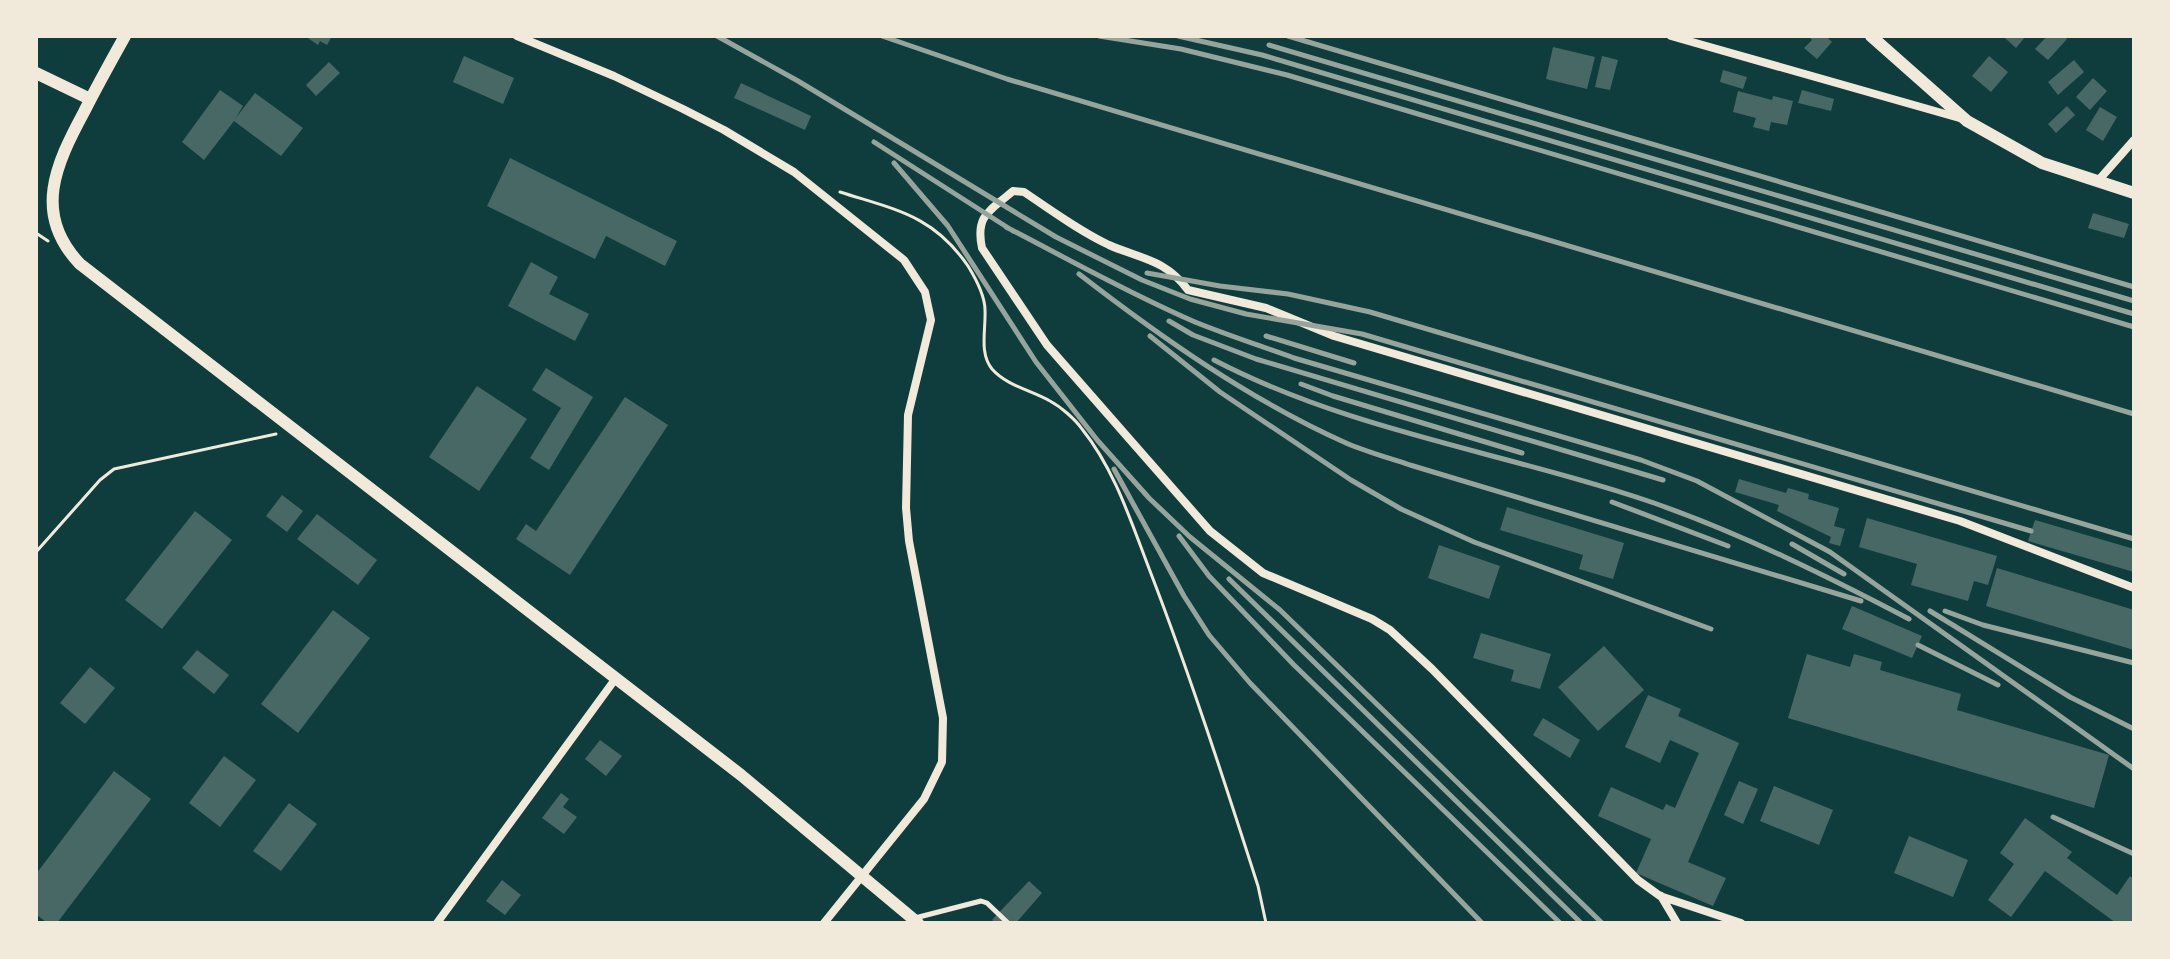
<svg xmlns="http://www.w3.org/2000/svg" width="2170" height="959" viewBox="0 0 2170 959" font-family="Spectral,serif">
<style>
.building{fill:#486865}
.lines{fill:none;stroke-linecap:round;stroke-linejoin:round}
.path{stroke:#f1e9da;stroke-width:3}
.service{stroke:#f1e9da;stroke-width:5}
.minor{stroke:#f1e9da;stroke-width:8}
.tertiary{stroke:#f1e9da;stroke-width:12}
.rail{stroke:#97a49c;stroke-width:5}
</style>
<rect width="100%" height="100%" fill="#0f3d3e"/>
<path class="building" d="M305 36H332L327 45 320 41 318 45Z
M1808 36H1826L1832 42 1817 59 1804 48 1812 40Z
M2007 36H2026L2016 48 2005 38Z
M2047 36H2064L2067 39 2048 60 2035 49Z
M1553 47 1595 57 1587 89 1546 79Z
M464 56 514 78 503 104 453 82Z
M1602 56 1618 60 1610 90 1595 87Z
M1989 56 2008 72 1991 92 1972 76Z
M2074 60 2084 72 2058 95 2048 82Z
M329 62 340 73 316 96 306 85Z
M1723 70 1747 77 1743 89 1720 82Z
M2093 78 2107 91 2090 110 2076 97Z
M741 83 811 116 805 130 734 98Z
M220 90 243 106 235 119 255 93 303 128 281 156 234 121 204 160 182 142Z
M1802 90 1834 99 1831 111 1798 103Z
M1738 91 1772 100 1773 96 1793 101 1787 125 1771 122 1769 131 1753 127 1756 118 1733 112Z
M2067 106 2075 115 2056 133 2048 124Z
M2100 107 2117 117 2103 141 2086 130Z
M510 158 677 241 665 266 606 236 595 259 487 206Z
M2093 213 2129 224 2124 238 2088 228Z
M531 262 558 277 549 294 589 314 575 341 508 306Z
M546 368 593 397 549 470 530 458 561 408 532 390Z
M477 386 527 419 479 491 429 457Z
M625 397 668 425 570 575 516 539 526 524 536 531Z
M1739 479 1786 493 1788 488 1809 494 1808 499 1839 508 1834 526 1845 529 1840 546 1829 543 1831 537 1777 511 1779 505 1735 492Z
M282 495 303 511 287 532 266 516Z
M1507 507 1624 543 1613 579 1579 569 1583 555 1500 530Z
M195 511 232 540 162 629 125 600Z
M317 514 377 560 358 585 297 539Z
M1867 518 1997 556 1988 585 1974 581 1968 601 1911 585 1917 564 1859 547Z
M2035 520 2134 549V572L2028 541Z
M1439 545 1500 566 1489 599 1428 578Z
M1997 568 2134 610V650L1986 606Z
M1852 606 1922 636 1912 658 1842 629Z
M333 610 370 638 298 733 261 704Z
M1481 633 1551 654 1540 689 1511 681 1514 670 1473 658Z
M1604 646 1644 690 1598 731 1558 687Z
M197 650 229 675 214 694 182 668Z
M1807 654 1850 667 1854 654 1882 662 1880 670 1961 694 1957 710 2109 755 2094 808 1788 718Z
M90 667 115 688 85 724 60 703Z
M1648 695 1681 709 1678 716 1739 743 1688 862 1726 878 1713 906 1636 873 1651 839 1598 816 1611 787 1663 810 1666 804 1675 808 1699 753 1670 740 1660 763 1625 747Z
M1543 718 1580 740 1570 758 1533 735Z
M600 740 622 756 606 776 585 759Z
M224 756 256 780 220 827 189 803Z
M114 771 151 799 57 923H47L36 914V874Z
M1739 781 1758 789 1743 824 1724 815Z
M1774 786 1833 810 1819 845 1760 821Z
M561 793 569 799 563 807 577 817 564 834 542 818Z
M289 803 317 824 281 871 253 851Z
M2025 818 2072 852 2067 858 2117 895 2130 876 2134 879V923H2116L2045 871 2011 917 1988 900 2014 864 2000 853Z
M1909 836 1968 860 1953 897 1894 873Z
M502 880 521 895 505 915 486 901Z
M1029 881 1042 893 1016 923H996L992 920Z"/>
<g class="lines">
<path class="path" d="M840 192C896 210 933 215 968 266 976 279 985 295 985 310 986 330 979 353 992 369 1007 386 1031 390 1050 401 1061 407 1075 419 1082 429 1115 470 1131 522 1150 571 1190 675 1224 780 1258 886L1266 923
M36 233 48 241
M36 552 100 480 114 469 276 434"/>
<path class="service" d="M915 918 981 901 987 903 1008 923"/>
<path class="minor" d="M517 36 614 76 683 109 724 130 794 172 904 260 925 292 931 320 908 415 906 508 909 541 943 718 942 762 924 799 824 923
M1671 36 1963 119
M2097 182 2134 140
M1661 896 1677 923
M437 923 616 678
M1741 923 1660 896 1638 880 1432 669 1390 630 1372 619 1263 573 1210 531 1047 345 982 248C975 215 990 211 1013 191L1024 192C1051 210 1079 231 1109 245 1141 259 1165 259 1188 290L1266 308 1334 336 1960 521 2134 588"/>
<path class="tertiary" d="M125 36C111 61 97 86 84 112 56 164 32 214 80 264L741 775 918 923
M1871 36 1967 121 2042 163 2134 193
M36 73 90 99"/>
<path class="rail" d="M717 36 798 81 1056 237 1142 280 1190 299 1246 314 1362 334 2031 531
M882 36 1007 79 2134 414
M1099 36 1181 49 1287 75 2134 327
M1178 36 1262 55 2134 314
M1288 36 2134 287
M1269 45 2134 301
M874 142 1013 231
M894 163 948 226 1036 362 1098 441 1149 498 1190 537 1280 610 1602 923
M1006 227C1068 259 1130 294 1195 322 1227 335 1261 346 1294 358L1641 460 1697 481 1830 552 2134 769
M1147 273 1220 286 1288 294 1370 312 2134 539
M1079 274C1162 338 1250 400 1346 443 1367 452 1389 458 1410 465L1861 601
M1169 321 1193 335 1256 359 1663 480
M1150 336 1220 392 1351 480 1401 509 1474 542 1711 629
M1266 336 1354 363
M1214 360C1352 432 1509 453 1654 503 1742 534 1827 576 1909 619
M1301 384 1333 396 1522 453
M1114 469 1184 596 1209 635 1250 683 1482 923
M1612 502 1728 546
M1179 536 1209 576 1294 665 1560 923
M1792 544 1844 574
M1229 579 1581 923
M1930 611 2070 697 2134 729
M1945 611 1983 625 2134 663
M1918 645 1998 685
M2053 817 2134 854"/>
</g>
<rect width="2170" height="959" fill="none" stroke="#f1e9da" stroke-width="76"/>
</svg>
